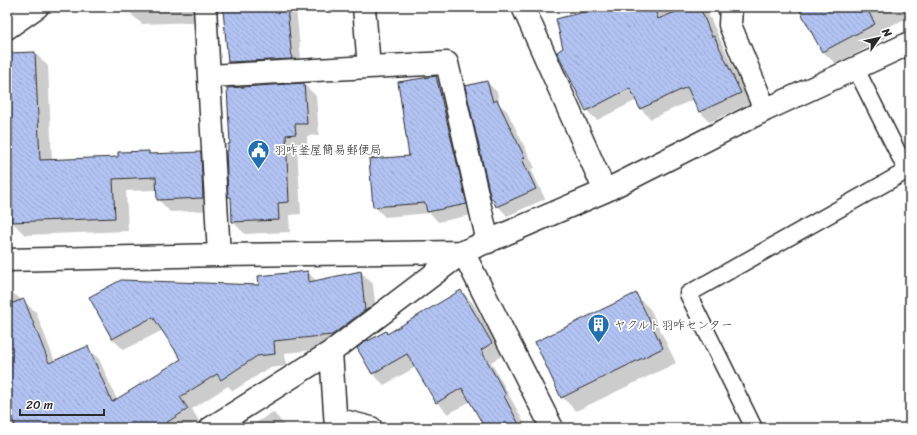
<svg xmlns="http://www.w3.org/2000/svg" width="917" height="435" viewBox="0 0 917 435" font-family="Sriracha,'Klee One',sans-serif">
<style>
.shadow{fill:#0003}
.building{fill:url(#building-back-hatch);stroke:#2b2b2b}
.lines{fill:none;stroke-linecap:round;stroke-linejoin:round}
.service-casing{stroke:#2b2b2b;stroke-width:19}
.minor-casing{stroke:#2b2b2b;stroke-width:25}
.service{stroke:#fff;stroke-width:16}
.minor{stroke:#fff;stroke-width:22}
.labels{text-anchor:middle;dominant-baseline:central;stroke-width:3.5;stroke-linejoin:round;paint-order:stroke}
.poi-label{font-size:12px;fill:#2b2b2b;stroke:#fff;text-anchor:start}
</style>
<defs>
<pattern id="building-back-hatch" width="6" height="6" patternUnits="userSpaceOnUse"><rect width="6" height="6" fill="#b2c3f3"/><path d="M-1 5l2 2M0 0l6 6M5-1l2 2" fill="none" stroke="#99a8d0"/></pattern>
</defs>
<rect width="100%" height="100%" fill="#fff"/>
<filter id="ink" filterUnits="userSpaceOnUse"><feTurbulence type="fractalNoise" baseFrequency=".025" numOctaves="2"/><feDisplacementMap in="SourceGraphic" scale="8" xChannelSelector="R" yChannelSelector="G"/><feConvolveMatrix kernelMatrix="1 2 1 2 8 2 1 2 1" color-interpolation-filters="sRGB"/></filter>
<g filter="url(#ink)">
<path class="shadow" d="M131 7H195L196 22 142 24 131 14Z
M235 7H297L296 8 302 69 240 72 229 62 224 11 236 10Z
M591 7H705L750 103 710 122 700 112 694 99 651 119 641 109 637 100 597 120 586 110 564 49 592 11Z
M799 7H910V17L883 29 887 37 836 64 822 51Z
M35 53 48 66 52 161 119 158 149 152 151 155 200 153 213 166 216 210 170 212 158 199 157 190 126 191 128 231 25 235 12 222 10 168H7V54Z
M436 77 446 88 476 214 438 222 430 213 385 217 374 206 410 157Z
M910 81V88L907 82Z
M487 82 497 92 500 105 507 111 535 168 531 169 545 199 507 216 492 199Z
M304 84 316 96 319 135 307 136V146L297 147 301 214 289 215 290 232 245 234 233 222 232 199 229 196 231 144Z
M308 272 317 282 361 272 373 284 377 322 344 347 285 353 286 366 269 368 233 391 228 386 192 409 199 421 188 428H7V295L13 293 36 312 55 362 87 347 99 359 117 400 182 360 163 330 124 350 112 339 90 298 260 286Z
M461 291 473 303 503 355 491 362 527 428H487L471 401 448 414 437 402 416 367 384 385 373 374 358 349 368 341 369 342 385 332 388 335Z
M636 295 650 309 676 363 576 411 562 397Z
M273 412 287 428H248Z
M304 422 311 428H294Z"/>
<path class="building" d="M258 7H287L292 59 228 62 223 10Z
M590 7H654L658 19 688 7H700L712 37 714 36 741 93 699 112 687 87 640 109 630 88 586 111 557 52 563 48 556 19 591 10Z
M798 7H866L875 24 822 52Z
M35 52 40 160 118 157V152L149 151V154L201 152 203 198 157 200 156 177 113 179 115 218 11 222 7 155V53Z
M436 76 467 204 427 212 425 203 373 207 369 159 409 156 398 82Z
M487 81 493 102 497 100 525 158 522 159 536 189 496 207 493 199H491L465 86Z
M304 83 307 124H295L296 134 286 135 289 202 278 203 279 220 232 222 231 197H228L226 151H228V144H230L227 88Z
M308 271 309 282 361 271 365 310 332 335 274 341 275 354 257 356 221 380 217 374 180 397 188 409 158 428H16L7 406V305L24 299 49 363 88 346 112 402 181 359 153 317 112 339 89 297 121 280 259 285 258 276Z
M461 290 492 343 481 350 506 395 504 396 521 428H485L462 388 436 403 407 354 372 374 357 348 368 339V341L386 331 387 334Z
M636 293 663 348 561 398 535 342Z"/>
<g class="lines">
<defs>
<path id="service" d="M856 69 907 171
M754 428 688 294 910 169"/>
<path id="minor" d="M205 7 219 255
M523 7 605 191
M731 7 730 25 765 110
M7 28 37 7
M369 67 447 63 488 242
M210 76 369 67 364 7
M7 260 219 255 463 252 605 191 765 110 910 43
M331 352 336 428
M336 419 371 428
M211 428 331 352 463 252 552 428"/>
</defs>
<use href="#service" class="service-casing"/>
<use href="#minor" class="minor-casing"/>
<use href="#service" class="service"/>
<use href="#minor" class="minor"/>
</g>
</g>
<defs>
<symbol id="civic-pin" viewBox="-11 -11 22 30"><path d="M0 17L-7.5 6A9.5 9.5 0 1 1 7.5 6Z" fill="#1f6fb2" stroke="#fff"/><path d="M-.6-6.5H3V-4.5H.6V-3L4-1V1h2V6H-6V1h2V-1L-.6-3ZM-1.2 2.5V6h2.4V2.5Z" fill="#fff"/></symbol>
<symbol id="building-pin" viewBox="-11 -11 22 30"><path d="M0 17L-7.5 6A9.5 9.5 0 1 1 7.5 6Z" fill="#1f6fb2" stroke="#fff"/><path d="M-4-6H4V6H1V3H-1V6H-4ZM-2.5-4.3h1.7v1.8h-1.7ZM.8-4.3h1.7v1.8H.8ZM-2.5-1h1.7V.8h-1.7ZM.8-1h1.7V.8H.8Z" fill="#fff"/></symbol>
</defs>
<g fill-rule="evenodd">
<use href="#civic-pin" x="246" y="138" width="25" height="34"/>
<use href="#building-pin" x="586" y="312" width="25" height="34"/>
</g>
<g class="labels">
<g class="poi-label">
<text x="274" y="150">羽咋釜屋簡易郵便局</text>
<text x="614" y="325">ヤクルト羽咋センター</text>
</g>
</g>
<rect width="917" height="435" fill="none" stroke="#fff" stroke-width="24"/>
<rect x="12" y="12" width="893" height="411" fill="none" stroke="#2b2b2b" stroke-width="1.5" filter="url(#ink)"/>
<g transform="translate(879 38) rotate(56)" stroke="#ffffff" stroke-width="3" paint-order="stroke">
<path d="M0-3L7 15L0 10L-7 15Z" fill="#2b2b2b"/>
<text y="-6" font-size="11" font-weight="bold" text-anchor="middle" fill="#2b2b2b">N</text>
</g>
<path d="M20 409v6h84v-6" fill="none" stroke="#2b2b2b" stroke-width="2"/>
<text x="26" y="409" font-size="12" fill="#2b2b2b" stroke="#ffffff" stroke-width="3" paint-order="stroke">20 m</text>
</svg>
